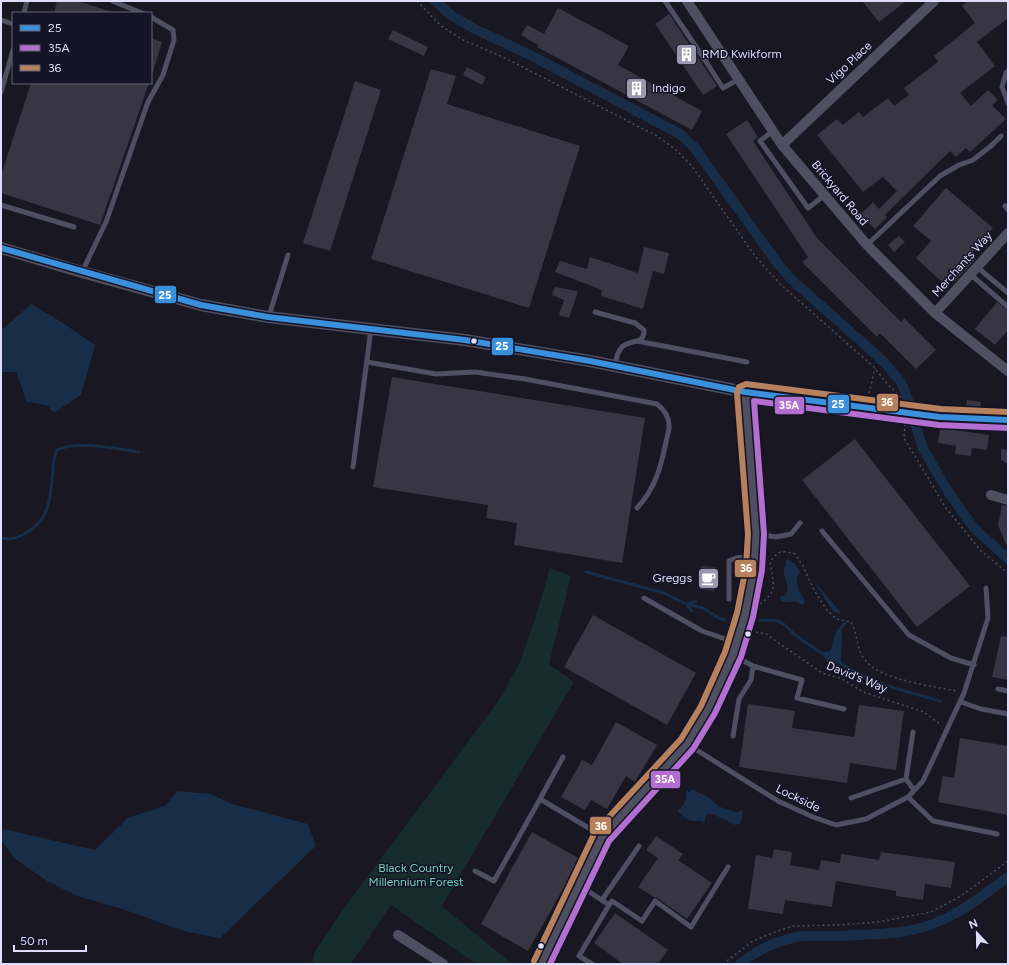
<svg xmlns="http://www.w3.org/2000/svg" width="1009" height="965" viewBox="0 0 1009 965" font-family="Figtree,sans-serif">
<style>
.green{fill:#172c2c}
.water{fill:#182d47}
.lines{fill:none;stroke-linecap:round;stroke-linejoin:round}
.stream{stroke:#182d47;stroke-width:3}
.canal{stroke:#182d47;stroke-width:10}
.building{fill:#383643}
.path{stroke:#48535e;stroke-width:1.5;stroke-dasharray:2 3;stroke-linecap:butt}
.service{stroke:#4e4f61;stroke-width:5}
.minor{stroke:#4e4f61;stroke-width:10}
.tertiary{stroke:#4e4f61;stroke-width:12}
.tertiary-bridge{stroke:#4e4f61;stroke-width:12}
.bus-1-casing{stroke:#151326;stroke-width:9}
.bus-2-casing{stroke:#151326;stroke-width:9}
.bus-3-casing{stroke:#151326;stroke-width:9}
.bus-1{stroke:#3a90db;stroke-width:6}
.bus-2{stroke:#b36fd0;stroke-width:6}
.bus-3{stroke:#b6815c;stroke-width:6}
.bus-dot{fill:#deddfa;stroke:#151326;stroke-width:1.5}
.labels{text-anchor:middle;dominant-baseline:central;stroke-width:3;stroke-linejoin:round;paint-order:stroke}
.poi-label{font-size:12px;fill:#deddfa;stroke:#151326;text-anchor:start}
.street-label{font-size:12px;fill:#deddfa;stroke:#151326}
.park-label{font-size:12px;fill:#72d2b2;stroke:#151326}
.line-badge{stroke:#151326;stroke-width:1.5}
.badge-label{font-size:11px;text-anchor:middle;font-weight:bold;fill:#fff}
</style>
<rect width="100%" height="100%" fill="#181722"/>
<path class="green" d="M550 568 571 576 549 664 574 682 442 906 512 964H476L391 905 351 964H312L315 951 347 904 499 700 520 662 536 616Z"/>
<path class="water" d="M31 304 60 321 95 345 81 395 54 413 47 405 27 402 16 372H1V328H4Z
M788 559 794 563 800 571C792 586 801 590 805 602L802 605 797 602H781L780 596H785C791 585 785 583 784 573 783 568 786 565 786 560Z
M817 584 841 613 839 614 832 610 816 585Z
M839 628H841C844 637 839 653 842 665L837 663 829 665 823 655 819 652H829C836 645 831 635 839 628Z
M691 789 708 797 720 807 737 812 742 810 743 812 741 823 735 825 713 814H708L705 817V821L704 823 701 821C690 822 685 819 677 811 685 805 686 801 686 791L690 792Z
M178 791 211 794 232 804 308 824 316 846 220 938 187 932 122 909 77 896 47 881 15 859 1 840V835L4 829 95 850 128 818 165 806Z"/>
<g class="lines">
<path class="stream" d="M1 538C10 540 16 539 24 534 51 521 50 497 53 471 53 463 54 456 57 450 76 440 117 449 139 452
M586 572 664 593 686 604 703 608 719 618 725 620
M692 611 686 604 696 601
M760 620 778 621 785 625 795 635 821 653
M841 628 845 623
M840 663C869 684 907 691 940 701"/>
<path class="canal" d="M435 1 452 16 473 28 532 56 680 134 694 147 778 264 791 279 884 362 901 382 907 397 923 449 949 493 974 528 1008 559
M740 964C757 950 776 941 797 937 808 935 820 936 831 936 856 935 882 935 907 931 946 925 977 900 1008 877"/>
</g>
<path class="building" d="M57 1H77L109 11V13H54Z
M862 1H906L879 22Z
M968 1H1008V18L977 42 995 66 960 93 971 106 988 90 998 100 992 105 1006 119 970 152 966 148 956 157 950 151 885 215 887 217 875 229 861 214 873 202 879 209 897 191 883 177 863 192 817 135 837 119 843 125 859 112 863 117 888 98 894 106 909 95 904 88 938 62 934 56 975 23 962 6Z
M558 8 629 46 618 65 702 111 692 130 537 47 538 45 521 35 527 25 544 34Z
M669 14 717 86 703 95 655 24Z
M393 30 428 47 424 56 388 39Z
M151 38 162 42 153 72H151Z
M467 67 486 77 482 85 463 75Z
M431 69 456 76 447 104 580 146 529 308 371 259Z
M355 81 381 90 330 251 303 243Z
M31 83H149L100 225 1 193V175Z
M747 120 758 137 753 141 817 238 901 322 904 318 936 350 916 369 880 333 877 337 802 262 808 257 726 134Z
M946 188 993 228 971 254 976 259 954 282 948 276 942 282 916 258 931 241 913 226Z
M899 236 905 242 894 252 888 245Z
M644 247 669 253 664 274 653 271 643 309 601 296 602 290 555 272 560 261 587 269 590 257 638 273Z
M555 287 578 291 569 318 559 315 564 300 552 295Z
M997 302 1008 311V330L995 345 975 329Z
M392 377 645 418 622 563 514 545 517 523 486 518 488 505 373 487Z
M967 400 981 402 980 410 966 408Z
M940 428 989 435 987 450 972 448 971 456 955 454 956 446 938 443Z
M855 439 970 586 917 627 802 480Z
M1001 449 1008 450V464L1001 460Z
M1002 505 1008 506V549L998 525Z
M701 566 716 567 714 591 699 589Z
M593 615 696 673 667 725 564 667Z
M1001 636 1008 637V680L992 677Z
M748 704 795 711 792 728 854 737 859 705 904 711 896 770 850 763 847 783 739 767Z
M616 722 657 745 635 782 626 776 607 809 591 800 585 810 561 797 582 760 592 765Z
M960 738 1008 746V815L938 802 943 776 954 778Z
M532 832 580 859 528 951 481 924Z
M656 836 683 854 678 860 712 883 687 919 657 898 654 897 638 887 658 858 646 850Z
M774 849 792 852 790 865 819 870 821 860 840 863 841 854 879 860 881 852 955 862 951 888 925 884 923 900 896 896V891L836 881 832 907 785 900 783 914 748 909 756 855 772 858Z
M615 913 668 950 658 964H623L594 943Z"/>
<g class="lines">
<path class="path" d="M417 1 441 26 463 40 503 57 657 136 675 149 691 165 755 256 780 284 875 368 887 384 902 398 903 402
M868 398 875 368
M905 424 904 438 946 508 981 551 1008 573
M760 604C779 591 773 582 770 562 778 551 781 550 795 554L803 566 813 588 826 609 836 619 851 622C858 634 856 649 865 660 880 680 932 686 957 691
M751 631 766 634 822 673 842 679 863 692 924 712 941 725
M723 964 753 941 775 932 793 926 837 925 878 922 931 912 961 896 1008 861"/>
<path class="service" d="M112 1 142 13
M665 1 699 51 723 88 739 79
M24 13 27 1
M1 20 13 24
M1008 71 1006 73 1002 87 1008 103
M1 92 13 50
M773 131 760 141 808 208 825 195
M1 205 74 227
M1005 206 1008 210
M867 245 940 176 959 165 973 160 992 145 1001 136
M977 267 1008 293
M82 272 106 222 148 102 163 75 174 40 173 30 151 17
M970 274 1008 307
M595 312 635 323 644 330C645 345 630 339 622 347 617 352 616 359 615 365
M269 316 288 255
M637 341 747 362
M367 362 436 374 475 372 525 379 657 404C665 410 670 418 669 429 662 459 659 485 637 508
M353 467 371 329
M822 531 909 635 951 658 974 665
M756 534 776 537 791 534 800 523
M644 598 702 631 737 643
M729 599V561L736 558 755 556
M733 655 753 666 802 680 797 698 844 709
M998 689 1008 691
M961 702 981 709 1008 714
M913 732 906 779 914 790
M733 736 739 699 751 680 753 666
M687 744 778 801 813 817 836 825 866 819 908 797 923 781 964 693 988 618 986 588
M908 797 933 821 997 834
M851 798 906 779
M540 799 563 757
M475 871 494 881 540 799 602 836
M579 885 609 905 579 956 592 964
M602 900 639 846
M609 905 612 901 642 921 655 901 691 927 728 867"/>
<path class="minor" d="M687 1 782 145 867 245 935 313 1008 371
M782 145 934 1
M935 313 1008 233
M991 495 1008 500
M398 935 443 964
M541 964 602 836 687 744 708 710 733 655 745 615 754 568 756 534 745 392"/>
<path class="tertiary" d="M1 248 82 272 201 305 268 317 465 340 590 361 745 392 888 411
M940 417 1008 420"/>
<path class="tertiary-bridge" d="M888 411 940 417"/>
<defs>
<path id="bus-1" d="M1 248 201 305 268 317 465 340 590 361 745 392 940 417 1008 420"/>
<path id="bus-2" d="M550 964 609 841 693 749 715 713 741 657 753 617 762 570 764 534 754 401 939 425 1008 428"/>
<path id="bus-3" d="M534 961 595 832 681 739 701 706 725 652 737 613 746 567 748 534 737 393 739 387 746 384 941 409 1008 412"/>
</defs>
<use href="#bus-1" class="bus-1-casing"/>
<use href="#bus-2" class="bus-2-casing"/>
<use href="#bus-3" class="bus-3-casing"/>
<use href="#bus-1" class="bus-1"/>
<use href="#bus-2" class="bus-2"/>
<use href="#bus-3" class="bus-3"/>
</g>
<defs>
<symbol id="building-square" viewBox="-11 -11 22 22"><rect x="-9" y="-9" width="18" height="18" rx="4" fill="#9998ae" stroke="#151326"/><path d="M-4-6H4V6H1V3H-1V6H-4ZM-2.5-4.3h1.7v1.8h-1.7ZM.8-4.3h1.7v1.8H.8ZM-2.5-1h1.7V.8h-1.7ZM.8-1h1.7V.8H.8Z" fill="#fff"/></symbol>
<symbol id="cafe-square" viewBox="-11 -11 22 22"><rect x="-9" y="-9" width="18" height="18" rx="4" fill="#9998ae" stroke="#151326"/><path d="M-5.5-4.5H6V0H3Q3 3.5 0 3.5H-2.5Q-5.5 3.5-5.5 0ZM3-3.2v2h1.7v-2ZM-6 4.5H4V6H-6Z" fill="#fff"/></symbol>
</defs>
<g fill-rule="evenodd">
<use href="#building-square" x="674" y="42" width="25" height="25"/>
<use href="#building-square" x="624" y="76" width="25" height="25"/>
<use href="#cafe-square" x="696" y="566" width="25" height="25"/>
</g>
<g class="bus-dot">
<circle cx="474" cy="341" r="3.5"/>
<circle cx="748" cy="634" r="3.5"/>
<circle cx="541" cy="946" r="3.5"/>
</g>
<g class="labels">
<g class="poi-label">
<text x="702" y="54">RMD Kwikform</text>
<text x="652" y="88">Indigo</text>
<text x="692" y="578" text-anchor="end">Greggs</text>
</g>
<g class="street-label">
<text transform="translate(849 63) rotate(-43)">Vigo Place</text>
<text transform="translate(840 193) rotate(50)">Brickyard Road</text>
<text transform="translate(962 264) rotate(-48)">Merchants Way</text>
<text transform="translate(857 677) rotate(22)">David's Way</text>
<text transform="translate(798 798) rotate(26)">Lockside</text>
</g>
<g class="park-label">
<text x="416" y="868">Black Country<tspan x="416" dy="14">Millennium Forest</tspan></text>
</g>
</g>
<g class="line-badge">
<rect x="154" y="285" width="23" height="19" rx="4" fill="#3a90db"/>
<rect x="491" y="337" width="23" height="19" rx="4" fill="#3a90db"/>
<rect x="876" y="393" width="23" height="19" rx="4" fill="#b6815c"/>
<rect x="827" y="394" width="23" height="20" rx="4" fill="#3a90db"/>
<rect x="774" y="396" width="31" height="19" rx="4" fill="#b36fd0"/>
<rect x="734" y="559" width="23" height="19" rx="4" fill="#b6815c"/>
<rect x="650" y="770" width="31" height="19" rx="4" fill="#b36fd0"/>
<rect x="589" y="816" width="23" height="19" rx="4" fill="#b6815c"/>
</g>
<g class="badge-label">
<text x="165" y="299">25</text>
<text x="502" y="350">25</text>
<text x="887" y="406">36</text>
<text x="838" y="408">25</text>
<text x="789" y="409">35A</text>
<text x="746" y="572">36</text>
<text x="665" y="783">35A</text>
<text x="601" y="830">36</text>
</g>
<rect width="1009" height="965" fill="none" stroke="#deddfa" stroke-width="4"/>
<rect x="12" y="12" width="140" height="72" fill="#151326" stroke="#65647b"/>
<rect x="20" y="25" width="20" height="6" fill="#3a90db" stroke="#65647b"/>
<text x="48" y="32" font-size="12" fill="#deddfa">25</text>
<rect x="20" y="45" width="20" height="6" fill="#b36fd0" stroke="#65647b"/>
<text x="48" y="52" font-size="12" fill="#deddfa">35A</text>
<rect x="20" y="65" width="20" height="6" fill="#b6815c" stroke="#65647b"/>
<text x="48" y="72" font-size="12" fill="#deddfa">36</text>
<g transform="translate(977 933) rotate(338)" stroke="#151326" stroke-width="3" paint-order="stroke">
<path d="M0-3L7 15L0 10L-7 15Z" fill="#deddfa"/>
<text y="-6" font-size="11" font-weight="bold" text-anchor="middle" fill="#deddfa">N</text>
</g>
<path d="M14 945v6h72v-6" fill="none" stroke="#deddfa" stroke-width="2"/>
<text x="20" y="945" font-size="12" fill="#deddfa" stroke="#151326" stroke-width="3" paint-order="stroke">50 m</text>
</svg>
